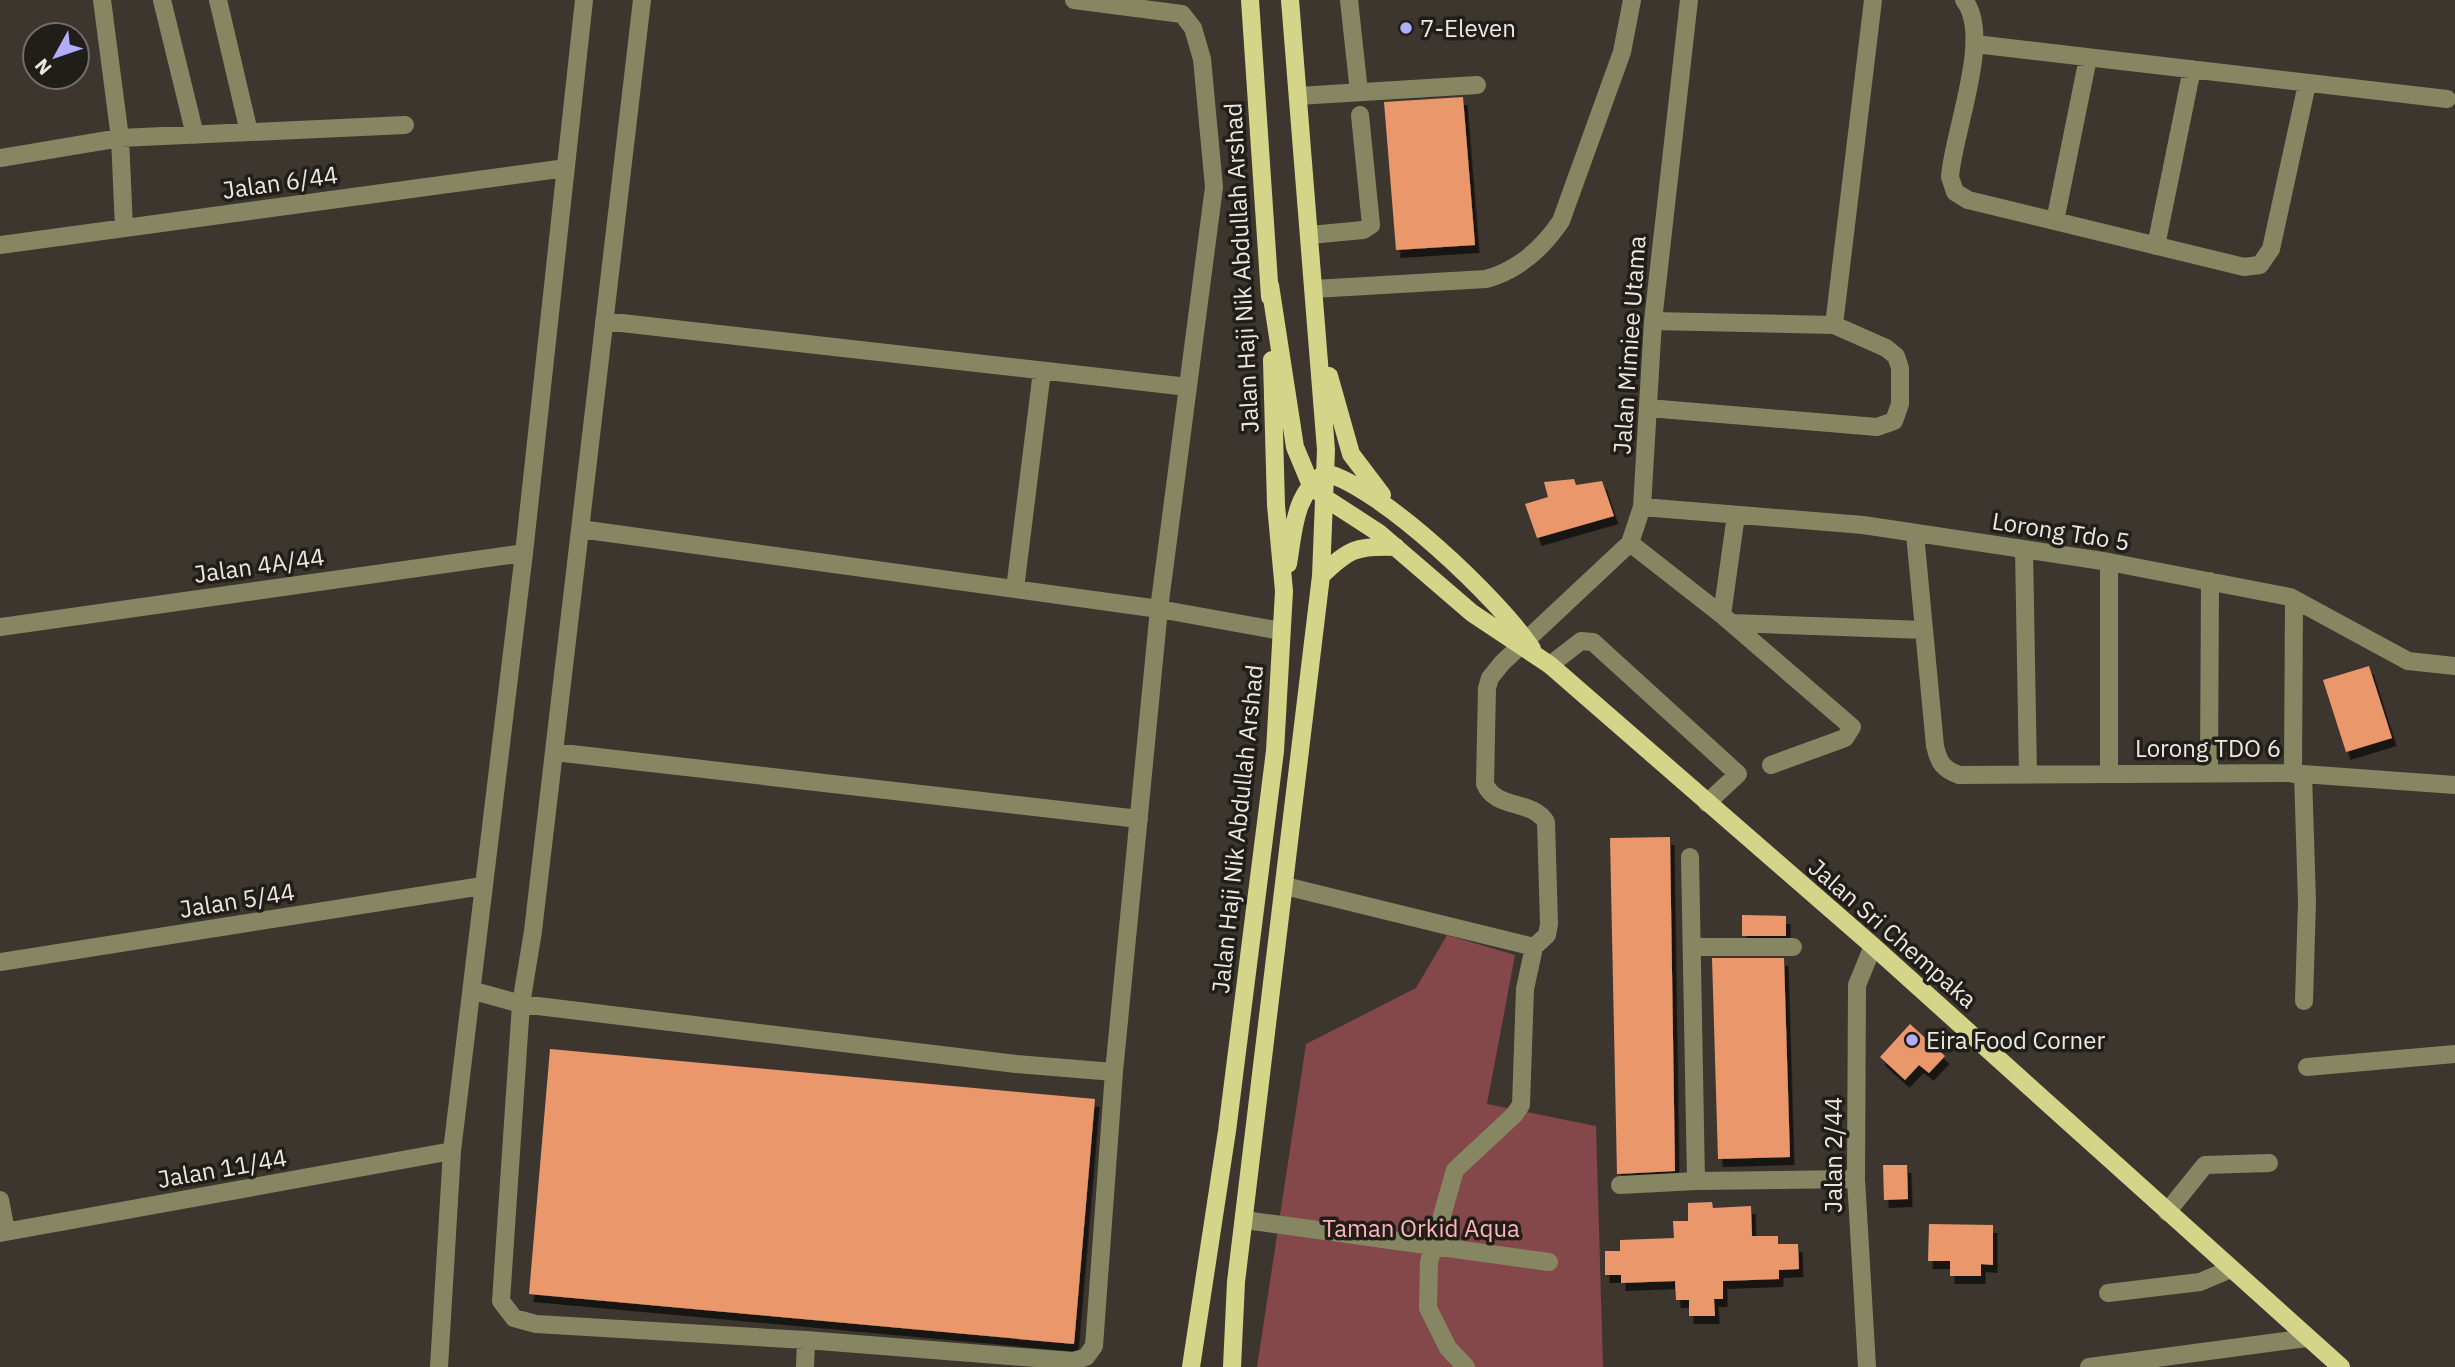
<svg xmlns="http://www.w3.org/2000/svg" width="2455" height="1367" viewBox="0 0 2455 1367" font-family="'IBM Plex Sans',sans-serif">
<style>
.green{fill:#84484b}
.building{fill:#ea976c;filter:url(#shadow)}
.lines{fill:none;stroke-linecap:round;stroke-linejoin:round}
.minor{stroke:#868762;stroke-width:18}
.major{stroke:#d4d589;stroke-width:18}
.poi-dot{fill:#b1adfa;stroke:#211e1a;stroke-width:2.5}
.labels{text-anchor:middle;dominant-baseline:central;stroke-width:7;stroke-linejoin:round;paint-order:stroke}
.poi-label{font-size:24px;fill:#ebe7e2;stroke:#211e1a;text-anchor:start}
.street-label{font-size:24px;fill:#ebe7e2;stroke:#211e1a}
.park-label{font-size:24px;fill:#fdb3b5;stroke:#211e1a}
</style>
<defs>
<filter id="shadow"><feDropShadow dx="4.5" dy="8" stdDeviation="0" flood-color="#0009"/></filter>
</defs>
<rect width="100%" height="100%" fill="#3c362e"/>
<path class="green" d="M1447 935 1515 955 1487 1104 1596 1126 1603 1367H1257L1306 1044 1416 988Z"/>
<path class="building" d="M1463 97 1475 245 1396 250 1384 102Z
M1574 479 1576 485 1602 481 1614 516 1537 538 1525 504 1548 497 1544 482Z
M2369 666 2392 738 2346 752 2323 680Z
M1670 837 1675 1171 1617 1174 1610 838Z
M1742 915 1786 916V936H1742Z
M1712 958H1784L1790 1157 1718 1159Z
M1910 1024 1945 1056 1929 1073 1919 1065 1905 1080 1880 1057Z
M550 1049 1095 1099 1074 1344 529 1294Z
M1883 1165H1907L1908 1199 1884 1200Z
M1712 1202 1713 1208 1751 1206 1752 1236H1778V1244H1798L1799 1269 1779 1270V1279L1723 1281V1299H1714L1715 1316H1689V1300H1676L1675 1281 1621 1283V1275H1605V1251H1620V1240L1674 1238 1673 1221H1688V1203Z
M1929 1224 1993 1225V1265L1981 1264V1276H1950V1261H1928Z"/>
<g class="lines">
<path class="minor" d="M102 0 120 138 124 228
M162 0 195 135
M218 0 249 132
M642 0 533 931 521 1004 501 1301 514 1318 536 1324 806 1340 1073 1361 1086 1357 1094 1346 1114 1072 1159 609 1214 187 1202 59 1193 28 1182 14 1074 0
M1349 0 1359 92
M1964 0C1993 36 1953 132 1950 177L1955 192 1968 200 2244 267 2260 265 2271 249 2307 84
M1975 44 2447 99
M1298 96 1477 85
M0 158 120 138 405 125
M2055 221 2088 58
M1310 235 1363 230 1371 225 1360 115
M0 245 566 168
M2156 246 2192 69
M1314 289 1486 279C1519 270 1542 249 1561 221L1622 52 1632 0
M604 321 1188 387
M1834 325 1873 0
M1648 408 1877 427 1894 421 1900 404V368L1896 356 1886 348 1834 325 1653 321
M1642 507 1863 525 2109 562 2290 597 2408 661 2455 666
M580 529 1159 609 1281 631
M1915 534 1935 746C1939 763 1943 769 1959 775L2289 773 2455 785
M1630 543 1722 615 1852 727 1845 738 1771 765
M2024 549 2028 774
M1015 589 1042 371
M1722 615 1736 515
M1732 623 1924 630
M0 627 524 553
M1550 665 1581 641 1593 642 1738 774 1707 803
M554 752 1139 819
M2109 772V562
M2209 773 2210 581
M2293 774 2294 599
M2303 774 2307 902 2304 1001
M1690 857 1696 1181 1856 1179
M1285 886 1534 947
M1692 947H1793
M0 962 482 886
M474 991 521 1004 1016 1064 1114 1072
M2307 1067 2455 1054
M1620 1185 1696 1181
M0 1200 6 1231
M2167 1212 2205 1165 2269 1163
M1245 1220 1549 1262
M0 1233 452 1151
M2108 1293 2200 1282 2231 1269
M439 1367 452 1151 524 553 584 0
M805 1367 806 1340
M1466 1367 1448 1348 1428 1308 1429 1262 1455 1170 1514 1115 1521 1105 1525 989 1534 947 1547 935 1549 924 1546 822C1532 799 1496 810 1485 784L1487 688 1490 678 1502 663 1630 543 1642 507 1653 321 1689 0
M1867 1367 1856 1179 1857 985 1873 946
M2089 1367 2307 1338"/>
<path class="major" d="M1250 0 1270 297
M1270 285 1295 447 1310 483 1325 498 1379 533 1472 613 1550 665 1873 946 2341 1367
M1329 376 1351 454 1382 495
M1288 564C1294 529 1294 493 1326 473 1382 488 1500 600 1532 649
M1321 576C1348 549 1358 545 1396 547
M1191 1367 1227 1131 1275 751 1284 591 1276 505 1272 360
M1232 1367 1236 1282 1321 576 1326 450 1290 0"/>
</g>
<g class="poi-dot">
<circle cx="1406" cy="28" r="7"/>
<circle cx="1912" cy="1040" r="7"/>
</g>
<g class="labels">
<g class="poi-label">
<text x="1420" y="28">7-Eleven</text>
<text x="1926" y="1040">Eira Food Corner</text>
</g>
<g class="street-label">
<text transform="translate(280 182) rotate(-8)">Jalan 6/44</text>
<text transform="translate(1241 268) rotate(-93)">Jalan Haji Nik Abdullah Arshad</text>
<text transform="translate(1629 345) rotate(-86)">Jalan Mimiee Utama</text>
<text transform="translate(2061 531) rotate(9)">Lorong Tdo 5</text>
<text transform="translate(259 565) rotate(-8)">Jalan 4A/44</text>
<text x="2208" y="748">Lorong TDO 6</text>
<text transform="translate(1237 829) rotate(-84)">Jalan Haji Nik Abdullah Arshad</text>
<text transform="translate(237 900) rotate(-9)">Jalan 5/44</text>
<text transform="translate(1893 933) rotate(41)">Jalan Sri Chempaka</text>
<text transform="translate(1833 1155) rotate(-90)">Jalan 2/44</text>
<text transform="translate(222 1168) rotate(-10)">Jalan 11/44</text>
</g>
<g class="park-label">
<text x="1421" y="1228">Taman Orkid Aqua</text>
</g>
</g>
<g transform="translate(56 56) rotate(230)"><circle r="33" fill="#211e1a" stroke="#726e6a" stroke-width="2"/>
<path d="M0-5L12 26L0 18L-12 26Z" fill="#b1adfa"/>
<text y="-10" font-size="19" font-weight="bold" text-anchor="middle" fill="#ebe7e2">N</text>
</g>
</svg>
